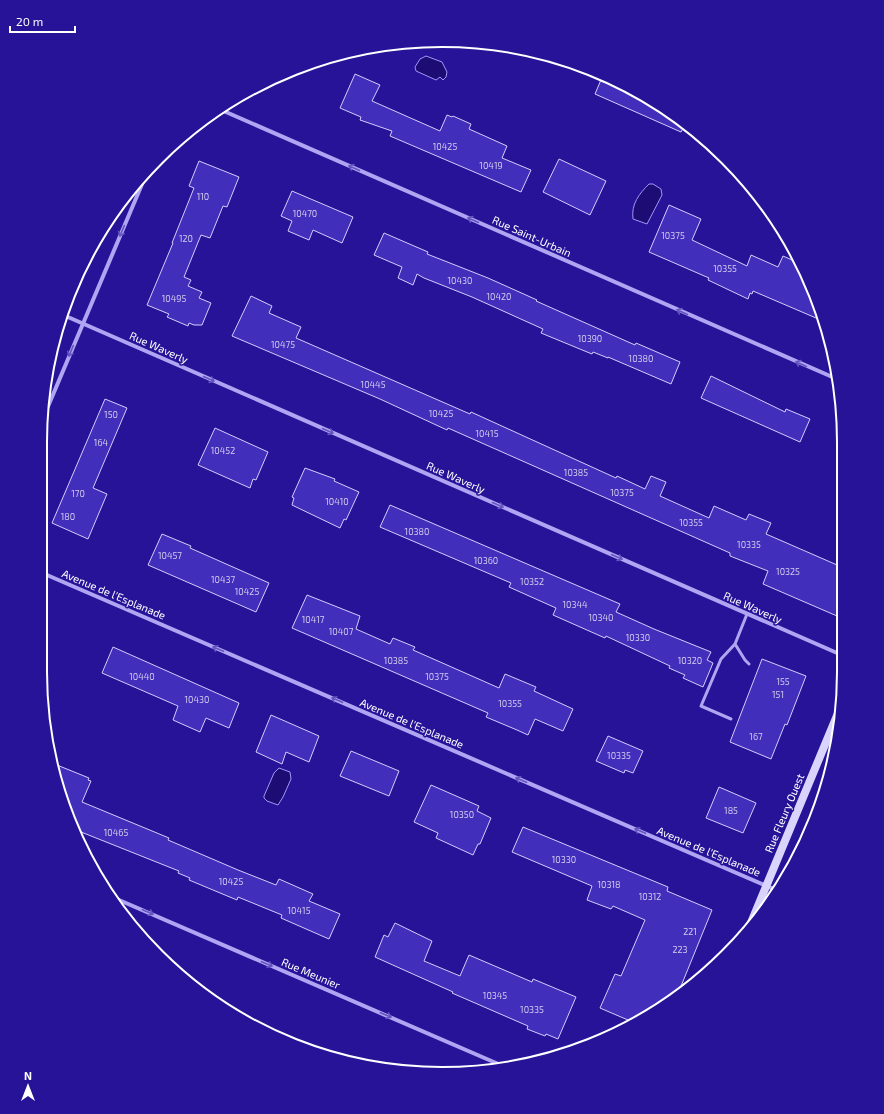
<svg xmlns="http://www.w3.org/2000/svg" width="884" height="1114" viewBox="0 0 884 1114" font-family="'Exo 2',sans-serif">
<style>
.water{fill:#1c0c74;stroke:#a297f6}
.building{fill:#412ebb;stroke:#d3cdfd}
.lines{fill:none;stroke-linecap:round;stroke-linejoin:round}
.lane{stroke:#afa5f3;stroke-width:3}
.street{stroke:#afa5f3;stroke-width:4}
.secondary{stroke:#dad4fd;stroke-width:8}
.oneway{stroke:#6455c1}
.labels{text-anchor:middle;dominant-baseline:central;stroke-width:3;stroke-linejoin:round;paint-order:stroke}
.number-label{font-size:9px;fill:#d0cbee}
.street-label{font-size:11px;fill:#fff;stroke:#261398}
.rim{fill:none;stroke:#fff;stroke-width:2}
</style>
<rect width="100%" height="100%" fill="#261398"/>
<path class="water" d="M426 56 442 62 447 72 446 77 443 80 440 77 436 80 416 71 415 67 420 59Z
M649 184H653L661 189 662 195 647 224 633 219C631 204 639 194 649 184Z
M279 768 290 772 291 779 283 797 278 805 267 801 264 798V796L274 773Z"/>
<path class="building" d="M355 74 380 85 372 101 440 131 447 115 452 117 453 116 471 124 469 129 507 146 502 158 531 170 521 192 390 136 392 131 360 120 361 117 340 108Z
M603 75 620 82 686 123 681 132 595 94Z
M559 159 606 181 590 215 543 192Z
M199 161 239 177 227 207 223 206 210 238 201 235 184 277 191 280 188 286 202 292 199 298 211 303 202 325H194L189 323 188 326 167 317 169 314 147 305 173 243H172L194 188 189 186Z
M292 191 353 217 342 243 313 230 309 240 288 231 292 221 281 216Z
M669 205 701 219 692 240 747 266 751 255 778 267 783 256 799 263 823 321 753 291 752 294 750 293 748 299 708 280 709 278 649 252Z
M384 233 428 252 427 254 488 278 537 300 536 301 635 345 636 343 680 362 671 384 608 357V358L593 352 592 354 541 333 543 329 472 297 424 278 417 274 413 285 398 278 402 267 374 255Z
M251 296 272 306 269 313 301 327 296 338 470 414 471 412 616 478 617 476 645 489 651 476 666 482 660 496 709 518 714 506 746 520 749 514 771 523 766 534 844 568V619L763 584 768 571 730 556V553L448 428 447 430 380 399 232 336Z
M711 376 785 412 786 409 810 419 800 442 701 398Z
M105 399 127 408 93 488 107 494 88 539 52 523Z
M215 428 268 452 256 480 253 479 250 488 198 465Z
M305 468 335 479 334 481 359 492 346 520 344 519 340 528 292 505 294 498 292 497Z
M390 505 620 604 616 612 654 629 711 652 707 660 713 663 703 687 683 678 685 675 669 668 670 666 606 636 605 638 553 615 556 608 509 587 511 583 380 527Z
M162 534 191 546 190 548 269 583 256 612 148 565Z
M307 595 360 616 356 629 390 644 393 638 415 647 413 650 499 688 505 674 536 687 534 691 573 709 563 731 535 719 528 735 517 730 486 717 488 713 292 628Z
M113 647 239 703 229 728 206 718 200 732 173 720 178 706 102 673Z
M762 659 806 676 787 725 785 724 771 759 730 742Z
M271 715 319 736 309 762 286 752 282 764 256 752Z
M608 736 643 751 633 773 625 770 624 773 596 761Z
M351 751 399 771 389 796 340 776Z
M52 763 89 778 88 780 91 781 82 802 169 838 168 840 238 870 276 885 279 879 313 894 309 901 340 914 329 939 281 918 282 915 238 897 237 900 189 880 190 878 178 873 179 871 76 830 54 776Z
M431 785 479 806 477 811 491 818 480 844H478L473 855 436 838 438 833 414 822Z
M719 787 756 803 743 833 706 818Z
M523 827 668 887 667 891 712 910 677 996 643 1020 635 1023 600 1008 615 974 621 976 645 920 613 906 611 909 587 900 592 886 512 852Z
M395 923 432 941 424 961 460 976 469 955 532 982 533 979 576 997 558 1039 546 1034 545 1036 527 1029 528 1026 452 993 453 992 375 957 384 935 388 937Z"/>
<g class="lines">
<path class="lane" d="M735 644 745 660 749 664
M731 719 701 706 721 659 735 644 747 614"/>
<path class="street" d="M219 109 837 379
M61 314 844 656
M41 423 148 170
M40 572 776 890
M112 897 503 1066"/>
<path class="secondary" d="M748 930 841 706"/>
</g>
<defs><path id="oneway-shaft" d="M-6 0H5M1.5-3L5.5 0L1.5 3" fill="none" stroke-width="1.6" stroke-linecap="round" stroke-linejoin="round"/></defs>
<g class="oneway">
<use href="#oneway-shaft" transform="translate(354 168) rotate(-156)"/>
<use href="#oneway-shaft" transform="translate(473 220) rotate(-156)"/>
<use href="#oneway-shaft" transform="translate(122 231) rotate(113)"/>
<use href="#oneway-shaft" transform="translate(682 312) rotate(-156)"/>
<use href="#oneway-shaft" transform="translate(71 351) rotate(113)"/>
<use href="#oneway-shaft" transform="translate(801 364) rotate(-156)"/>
<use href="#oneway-shaft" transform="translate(209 379) rotate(24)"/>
<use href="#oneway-shaft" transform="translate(328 431) rotate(24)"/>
<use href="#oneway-shaft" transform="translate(498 505) rotate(24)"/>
<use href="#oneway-shaft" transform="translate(617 557) rotate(24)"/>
<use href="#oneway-shaft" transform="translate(218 649) rotate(-157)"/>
<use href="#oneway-shaft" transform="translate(337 700) rotate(-157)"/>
<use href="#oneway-shaft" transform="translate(521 780) rotate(-157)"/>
<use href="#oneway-shaft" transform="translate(640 831) rotate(-157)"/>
<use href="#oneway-shaft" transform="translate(148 912) rotate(23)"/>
<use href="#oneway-shaft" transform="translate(267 964) rotate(23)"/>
<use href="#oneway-shaft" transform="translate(386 1015) rotate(23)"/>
</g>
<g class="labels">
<g class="number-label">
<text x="445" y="146">10425</text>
<text x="491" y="165">10419</text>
<text x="203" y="196">110</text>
<text x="305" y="213">10470</text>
<text x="673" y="235">10375</text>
<text x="186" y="238">120</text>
<text x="725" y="268">10355</text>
<text x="460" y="280">10430</text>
<text x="499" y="296">10420</text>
<text x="174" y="298">10495</text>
<text x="590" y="338">10390</text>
<text x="283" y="344">10475</text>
<text x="641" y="358">10380</text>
<text x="373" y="384">10445</text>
<text x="441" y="413">10425</text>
<text x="111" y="414">150</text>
<text x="487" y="433">10415</text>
<text x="101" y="442">164</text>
<text x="223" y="450">10452</text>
<text x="576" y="472">10385</text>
<text x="622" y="492">10375</text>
<text x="78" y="493">170</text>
<text x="337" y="501">10410</text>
<text x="68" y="516">180</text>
<text x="691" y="522">10355</text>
<text x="417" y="531">10380</text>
<text x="749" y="544">10335</text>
<text x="170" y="555">10457</text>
<text x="486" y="560">10360</text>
<text x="788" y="571">10325</text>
<text x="223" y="579">10437</text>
<text x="532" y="581">10352</text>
<text x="247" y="591">10425</text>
<text x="575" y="604">10344</text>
<text x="601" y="617">10340</text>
<text x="313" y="619">10417</text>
<text x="341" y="631">10407</text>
<text x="638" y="637">10330</text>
<text x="396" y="660">10385</text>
<text x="690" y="660">10320</text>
<text x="142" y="676">10440</text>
<text x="437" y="676">10375</text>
<text x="783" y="681">155</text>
<text x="778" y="694">151</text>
<text x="197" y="699">10430</text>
<text x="510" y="703">10355</text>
<text x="756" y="736">167</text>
<text x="619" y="755">10335</text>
<text x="731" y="810">185</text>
<text x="462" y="814">10350</text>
<text x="116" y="832">10465</text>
<text x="564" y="859">10330</text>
<text x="231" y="881">10425</text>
<text x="609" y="884">10318</text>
<text x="650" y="896">10312</text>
<text x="299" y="910">10415</text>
<text x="690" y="931">221</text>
<text x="680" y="949">223</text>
<text x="495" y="995">10345</text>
<text x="532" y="1009">10335</text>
</g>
<g class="street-label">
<text transform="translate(532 236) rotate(24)">Rue Saint-Urbain</text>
<text transform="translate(159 347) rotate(24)">Rue Waverly</text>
<text transform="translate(456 477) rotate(24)">Rue Waverly</text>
<text transform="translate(114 594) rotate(23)">Avenue de l'Esplanade</text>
<text transform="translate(753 607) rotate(24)">Rue Waverly</text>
<text transform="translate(412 723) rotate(23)">Avenue de l'Esplanade</text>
<text transform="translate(784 813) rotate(-67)">Rue Fleury Ouest</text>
<text transform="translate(709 851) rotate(23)">Avenue de l'Esplanade</text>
<text transform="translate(311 973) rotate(23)">Rue Meunier</text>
</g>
</g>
<path d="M0 0H884V1114H0ZM442 47H442A395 395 0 0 1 837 442V672A395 395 0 0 1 442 1067H442A395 395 0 0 1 47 672V442A395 395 0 0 1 442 47Z" fill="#261398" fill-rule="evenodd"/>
<path class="rim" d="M442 47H442A395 395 0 0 1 837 442V672A395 395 0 0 1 442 1067H442A395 395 0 0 1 47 672V442A395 395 0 0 1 442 47Z"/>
<g transform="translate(28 1086)" stroke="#261398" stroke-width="3" paint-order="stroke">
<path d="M0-3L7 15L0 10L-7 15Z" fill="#ffffff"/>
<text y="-6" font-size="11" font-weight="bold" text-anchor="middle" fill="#ffffff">N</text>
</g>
<path d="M10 26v6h65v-6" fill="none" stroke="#ffffff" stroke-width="2"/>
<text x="16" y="26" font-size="12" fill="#ffffff" stroke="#261398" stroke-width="3" paint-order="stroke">20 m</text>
</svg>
